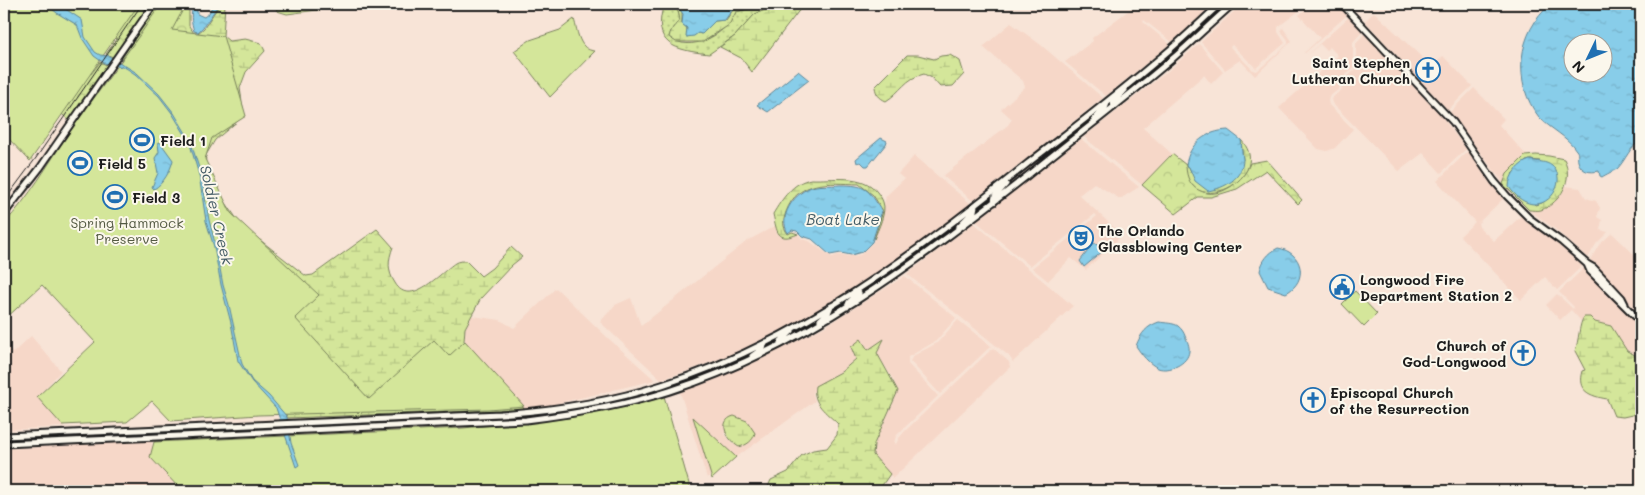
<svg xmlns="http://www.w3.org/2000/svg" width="1645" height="495" viewBox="0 0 1645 495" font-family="Mali,sans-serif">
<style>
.built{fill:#f6d7c8;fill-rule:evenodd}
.grass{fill:url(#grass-dots);stroke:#78815b}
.forest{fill:url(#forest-crowns);stroke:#78815b}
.wetland{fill:url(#wetland-marsh);stroke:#78815b;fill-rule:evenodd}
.green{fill:#d4e69a;stroke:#78815b}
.water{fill:url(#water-ripples);stroke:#5d8697;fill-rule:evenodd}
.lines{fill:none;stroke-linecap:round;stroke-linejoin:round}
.primary-casing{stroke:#1c1c1c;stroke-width:9}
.primary{stroke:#fbf7ec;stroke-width:5}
.rail{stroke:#1c1c1c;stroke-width:1}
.labels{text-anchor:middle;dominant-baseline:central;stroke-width:4;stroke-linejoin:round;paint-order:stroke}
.poi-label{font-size:14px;font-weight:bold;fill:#1c1c1c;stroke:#fbf7ec;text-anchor:start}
.park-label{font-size:14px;fill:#535942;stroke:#fbf7ec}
.water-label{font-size:15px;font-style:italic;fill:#425a64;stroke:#fbf7ec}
</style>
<defs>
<pattern id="grass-dots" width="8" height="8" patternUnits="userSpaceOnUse" patternTransform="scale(1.25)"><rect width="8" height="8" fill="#d4e69a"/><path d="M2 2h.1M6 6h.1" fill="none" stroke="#b5c584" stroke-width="1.8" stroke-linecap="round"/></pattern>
<pattern id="forest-crowns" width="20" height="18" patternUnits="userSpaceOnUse" patternTransform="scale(1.25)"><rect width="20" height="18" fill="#d4e69a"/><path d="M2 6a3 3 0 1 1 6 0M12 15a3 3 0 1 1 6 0" fill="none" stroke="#b5c584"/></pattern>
<pattern id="wetland-marsh" width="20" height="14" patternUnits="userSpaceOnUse" patternTransform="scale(1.25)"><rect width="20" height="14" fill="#d4e69a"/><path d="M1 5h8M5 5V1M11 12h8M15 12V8" fill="none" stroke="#b5c584"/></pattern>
<pattern id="water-ripples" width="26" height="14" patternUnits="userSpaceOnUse" patternTransform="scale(1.25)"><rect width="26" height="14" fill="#88cde9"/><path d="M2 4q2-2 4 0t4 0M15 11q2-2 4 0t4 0" fill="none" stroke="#75afc7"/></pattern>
</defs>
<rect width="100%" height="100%" fill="#f8e4d7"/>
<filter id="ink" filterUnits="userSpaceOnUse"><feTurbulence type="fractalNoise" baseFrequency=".02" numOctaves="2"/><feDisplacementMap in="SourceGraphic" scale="10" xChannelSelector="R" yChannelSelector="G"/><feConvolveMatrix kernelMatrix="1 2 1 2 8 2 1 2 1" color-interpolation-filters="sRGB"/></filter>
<g filter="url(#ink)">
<path class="built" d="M1137 4H1214L1172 42 1144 20 1143 22 1170 44 1106 96 1065 62 1093 41 1092 38Z
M1242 4H1308L1278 27V32L1285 43 1256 68 1232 45 1230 47 1253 70 1257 71 1288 44V40L1281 31 1284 26 1283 28 1292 41 1255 76 1240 60 1225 70 1201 42Z
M1312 4H1337L1347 15 1305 53H1304L1320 38 1299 15Z
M1374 12 1432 67 1443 56 1472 86 1448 110 1365 21Z
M1349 17 1362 32 1353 42V68L1342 79 1339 89 1329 97 1328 101 1329 105 1353 129 1335 148 1327 151 1318 149 1279 108 1338 56 1330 47 1326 50 1320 44 1307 55Z
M1011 23 1041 45 1103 98 973 201 943 176 1008 125 1012 119 1001 109 1025 87 1023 81 983 47Z
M1364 34 1443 118 1466 149 1441 173 1423 153 1399 171 1332 103 1331 99 1341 90 1344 80 1356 69V43Z
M1199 44 1223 72 1211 84 1204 75 1143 128 1172 154 1142 185 1084 137 1168 71Z
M1474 88 1504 119 1499 125 1527 156H1525L1507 174 1504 184 1450 112Z
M1081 139 1139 187 1120 199 1094 183 1079 195 1122 235 1086 270 1071 258 1048 281 1032 268 1097 216 1095 214 1030 266 976 221Z
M1468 151 1489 182 1504 198 1478 223 1479 227 1494 241 1521 216 1553 240 1582 266 1557 290 1545 277 1521 300 1460 236 1475 222 1437 181Z
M914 156 971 204 909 251 852 289 787 328 734 353 688 371 661 379 600 322 615 305 631 298 641 326 747 241 777 225V233L788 238 798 234 802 239 809 241 832 257 838 255 853 256 860 255 873 242 881 221 886 196 904 179 898 174Z
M1565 186 1580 188 1586 198 1596 201 1600 208 1597 217 1602 220 1600 230 1608 232 1596 244 1588 258 1555 229 1529 210H1540L1561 195Z
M974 223 1073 306 1013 362 1009 356 907 274Z
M1612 233 1641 261V315L1590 260 1599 245Z
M1584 268 1641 328V375L1639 366 1635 355 1627 351 1611 326 1595 322 1584 317 1581 321 1571 310 1560 320 1546 305 1557 294 1573 309 1574 307 1559 292Z
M905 276 956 318 936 341 908 357V364L938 396 903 429 896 436 894 443 896 444 899 438 905 431 993 348 1009 362 1010 367 893 478 873 455 874 444 895 398 894 381 877 353 884 339 868 350 851 346 856 359 841 372 815 386 813 394 815 401 707 478 680 392 746 366 783 348 824 327ZM734 416 747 421 753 438 744 446 739 447 732 443 725 434Z
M556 288 608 338 655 380 555 404 525 409 465 343V328L472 316 500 320 514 328Z
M958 320 991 346 940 394 910 361 913 356 937 343Z
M31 336 61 371 38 396 64 427 4 430V343L13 353Z
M152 441 153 460 174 483 173 485 179 491H4V449Z"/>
<path class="grass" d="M664 4H675C686 29 674 17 669 37 690 54 726 35 736 12L766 4 772 7 787 4 780 10H765L755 14 735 36 709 54C675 50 651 45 664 4Z"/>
<path class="forest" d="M98 4H152L115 58 106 54 117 39 92 30Z
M156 4H192L189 10V26L194 33 175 48 134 41 119 60 117 59Z
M276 4H334L332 8 287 14 277 11Z
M62 60 91 74 100 62 109 66 71 122 44 99Z
M1172 154 1186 165C1187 173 1188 176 1193 182 1195 185 1197 189 1201 191 1219 200 1244 181 1250 163L1267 160 1302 200 1298 204 1266 170 1237 189 1211 197H1198L1176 214 1142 185Z"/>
<path class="wetland" d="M220 4H225L223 36 229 41 245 39 261 43 265 51 246 72 240 88 243 108 239 120 215 140 206 155 205 172 241 225 306 276 313 275 377 229 393 247C388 260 387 271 395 283 410 309 441 272 455 263 458 261 462 261 466 261L481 276 492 268 511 247 522 257 512 265 481 298 465 328 464 341 525 409 288 418 281 408 147 77 122 58 133 41 198 33 204 28Z
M675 4 682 12V24L687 28V37L698 33 701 34 715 21 726 20 733 10 744 9 762 4 778 6 785 4 779 8 766 4 736 12 729 25 703 42H676L669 37C674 17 686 29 675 4Z
M787 4H804L752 72 741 58 720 47 735 36 755 14 765 10H780Z
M907 55H918L934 59 941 56 950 55 960 61 964 74 953 86 940 87 932 78 924 74C905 78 901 92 886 101 879 98 876 94 875 87Z
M1241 140C1277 177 1187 223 1186 165L1189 167 1192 174 1243 160Z
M1536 155 1549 156 1564 159C1574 178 1561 203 1541 210 1537 211 1532 210 1529 210L1503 184 1507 174 1525 156ZM1530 160 1540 161 1552 195 1542 203 1535 205 1512 174 1526 161Z
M811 179C832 180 863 173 877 192 879 195 882 198 883 202 887 212 878 229 874 239L883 211 873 195 859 184C829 183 798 179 786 212 783 221 782 226 788 234L792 232 798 234C777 243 777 232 773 214 782 199 793 182 811 179Z
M1584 317H1590L1595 322 1611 326 1627 351 1635 355 1639 366 1641 375V413L1623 417 1614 416 1607 399C1590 396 1576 391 1582 371L1585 370 1575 351C1579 341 1579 323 1584 317Z
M861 339 868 350 884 339 877 353 898 391 874 444 873 455 890 474 878 491H766L771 480 788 472 802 455 813 450 827 448 837 435 838 424C826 412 812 404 815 386L841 372 856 359 851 347Z
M734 416 747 421 755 433C753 441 747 445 739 447 728 441 716 421 734 416Z"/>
<path class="green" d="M4 4H139L30 161 4 134Z
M161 4H186L172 30 223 36 246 116 212 138 205 159 231 213 319 295 295 318 369 399 434 340 449 356 465 341 524 406 488 409 258 415 171 421 152 401 127 422 62 425 37 397 95 342 42 285 4 320V224C30 196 47 166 68 134 100 89 131 49 161 4Z
M574 19C578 33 579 50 595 51L550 97 514 51 530 40 560 30Z
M1355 291 1377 314 1364 327 1342 304Z
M664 396 691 491H180V489L150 457 154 442 463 428 568 418 634 405Z
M693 417 736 457 712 479Z"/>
<path class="water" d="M46 4 61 6 82 20 85 37 95 52 100 55 109 56 137 73 159 94 174 113 190 140 201 174 209 220 216 247 223 285 229 305 242 364 252 381 269 396 287 417 291 443 299 465 296 467 276 408 252 382 238 361 231 323 221 285 214 247 206 221 199 175 189 141 172 113 159 96 135 74 126 68 104 63 94 56 82 38 77 25 57 13Z
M194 4H199L197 7V14L204 17 209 13 213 4H219C215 10 203 29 198 32L194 31C191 22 190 13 194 4Z
M676 4H762L732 10 725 20 715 21 702 34 698 33 694 36 686 37 687 28 682 24 683 14Z
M1551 4H1641V141C1629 147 1626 160 1617 169 1615 170 1605 175 1602 177L1600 176 1599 171C1590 173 1581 172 1578 161 1577 157 1579 153 1576 150 1567 136 1550 129 1539 117 1512 83 1517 32 1551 4ZM1572 42H1602V72H1572Z
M798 71 809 80 768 112 757 105Z
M1228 130 1241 140C1242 144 1241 147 1242 152 1242 154 1243 157 1243 159 1243 179 1224 188 1208 191L1195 181 1189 167 1186 165C1189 143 1207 131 1228 130Z
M881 138 887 141 886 144 868 166H865L861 162 857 163 856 159Z
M160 142 173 160C171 170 163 184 154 189L152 187 158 173 155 158 159 152 158 143Z
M1530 160C1538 162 1546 161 1552 166 1572 182 1539 229 1509 187 1509 175 1519 163 1530 160Z
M840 185C867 185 868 189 882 211L872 242 862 252 851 255 841 253 830 255 812 239 802 236 797 231 792 230 788 233C778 217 793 195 809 188 817 184 831 186 840 185Z
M1094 243 1102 248 1103 251 1084 267 1080 261Z
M1278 248C1303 252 1309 281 1286 293L1268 287 1260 271C1262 261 1268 253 1278 248Z
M1159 322C1165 323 1174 323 1178 326 1182 329 1184 333 1185 336 1187 340 1190 347 1189 351 1188 364 1169 372 1158 368 1148 363 1142 355 1136 346 1141 333 1147 326 1159 322Z"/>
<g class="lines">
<defs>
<path id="primary" d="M1342 4 1453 122 1494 181 1507 196 1529 218 1562 242 1587 264 1594 268 1622 298 1625 304
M1114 107 1113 102 1125 90
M1094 120 1105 108 1108 101
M994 202 995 196 1006 184
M4 214 40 168 154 4
M959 226 974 211 975 206
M1587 264 1590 271 1641 322
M847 307 849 302 859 293
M820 320 828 313 831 306
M781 344V341L792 331
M752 356 762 349 766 342
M4 436 500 414C554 410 610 402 662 385 800 342 916 253 1027 164 1072 129 1117 95 1160 58 1181 41 1200 22 1220 4
M4 444 526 420C574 414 624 406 670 391 805 348 917 262 1027 176 1075 137 1124 100 1171 60 1192 42 1212 22 1233 4"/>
</defs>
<use href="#primary" class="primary-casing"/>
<use href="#primary" class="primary"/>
<path class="rail" d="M4 201 36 158 142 4"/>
</g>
</g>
<defs>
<symbol id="church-ring" viewBox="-11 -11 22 22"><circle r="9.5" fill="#fbf7ec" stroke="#1f6fb2" stroke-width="1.5"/><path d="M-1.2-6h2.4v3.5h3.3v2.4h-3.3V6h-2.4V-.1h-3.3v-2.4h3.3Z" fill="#1f6fb2"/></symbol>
<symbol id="stadium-ring" viewBox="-11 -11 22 22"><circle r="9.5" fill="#fbf7ec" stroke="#1f6fb2" stroke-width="1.5"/><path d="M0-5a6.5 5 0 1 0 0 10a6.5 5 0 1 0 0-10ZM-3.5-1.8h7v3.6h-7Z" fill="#1f6fb2"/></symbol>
<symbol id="theatre-ring" viewBox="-11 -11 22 22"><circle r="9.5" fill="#fbf7ec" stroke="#1f6fb2" stroke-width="1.5"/><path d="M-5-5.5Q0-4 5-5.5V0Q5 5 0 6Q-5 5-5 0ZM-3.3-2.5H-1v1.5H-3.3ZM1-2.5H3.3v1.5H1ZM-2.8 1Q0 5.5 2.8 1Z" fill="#1f6fb2"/></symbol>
<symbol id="civic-ring" viewBox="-11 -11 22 22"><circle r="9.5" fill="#fbf7ec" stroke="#1f6fb2" stroke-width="1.5"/><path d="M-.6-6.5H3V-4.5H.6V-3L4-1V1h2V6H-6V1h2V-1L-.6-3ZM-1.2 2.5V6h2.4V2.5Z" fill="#1f6fb2"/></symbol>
</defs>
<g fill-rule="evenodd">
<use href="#church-ring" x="1414" y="56" width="28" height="28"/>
<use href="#stadium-ring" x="128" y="126" width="28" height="28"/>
<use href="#stadium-ring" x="66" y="149" width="28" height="28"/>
<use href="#stadium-ring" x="101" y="183" width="28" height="28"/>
<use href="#theatre-ring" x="1067" y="224" width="28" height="28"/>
<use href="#civic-ring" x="1328" y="273" width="28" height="28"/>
<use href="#church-ring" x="1509" y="339" width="28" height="28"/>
<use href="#church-ring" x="1299" y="386" width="28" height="28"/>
</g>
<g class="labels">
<g class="poi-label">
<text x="1410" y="62" text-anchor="end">Saint Stephen<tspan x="1410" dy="16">Lutheran Church</tspan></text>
<text x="160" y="140">Field 1</text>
<text x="98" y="163">Field 5</text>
<text x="132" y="197">Field 3</text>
<text x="1098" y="230">The Orlando<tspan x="1098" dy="16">Glassblowing Center</tspan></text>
<text x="1360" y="279">Longwood Fire<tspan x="1360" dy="16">Department Station 2</tspan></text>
<text x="1506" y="345" text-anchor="end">Church of<tspan x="1506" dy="16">God-Longwood</tspan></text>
<text x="1330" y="392">Episcopal Church<tspan x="1330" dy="16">of the Resurrection</tspan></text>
</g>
<g class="park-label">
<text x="127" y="222">Spring Hammock<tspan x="127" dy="16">Preserve</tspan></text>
</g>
<g class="water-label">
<text transform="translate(217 215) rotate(77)">Soldier Creek</text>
<text x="843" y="219">Boat Lake</text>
</g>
</g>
<rect width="1645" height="495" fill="none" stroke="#fbf7ec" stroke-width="20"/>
<rect x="10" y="10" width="1625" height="475" fill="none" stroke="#1c1c1c" stroke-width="2" filter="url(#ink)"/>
<g transform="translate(1588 58) rotate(227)"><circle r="24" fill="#fbf7ec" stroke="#a29f99"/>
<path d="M0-4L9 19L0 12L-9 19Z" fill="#1f6fb2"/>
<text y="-8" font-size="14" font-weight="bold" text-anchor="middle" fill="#1c1c1c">N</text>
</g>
</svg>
